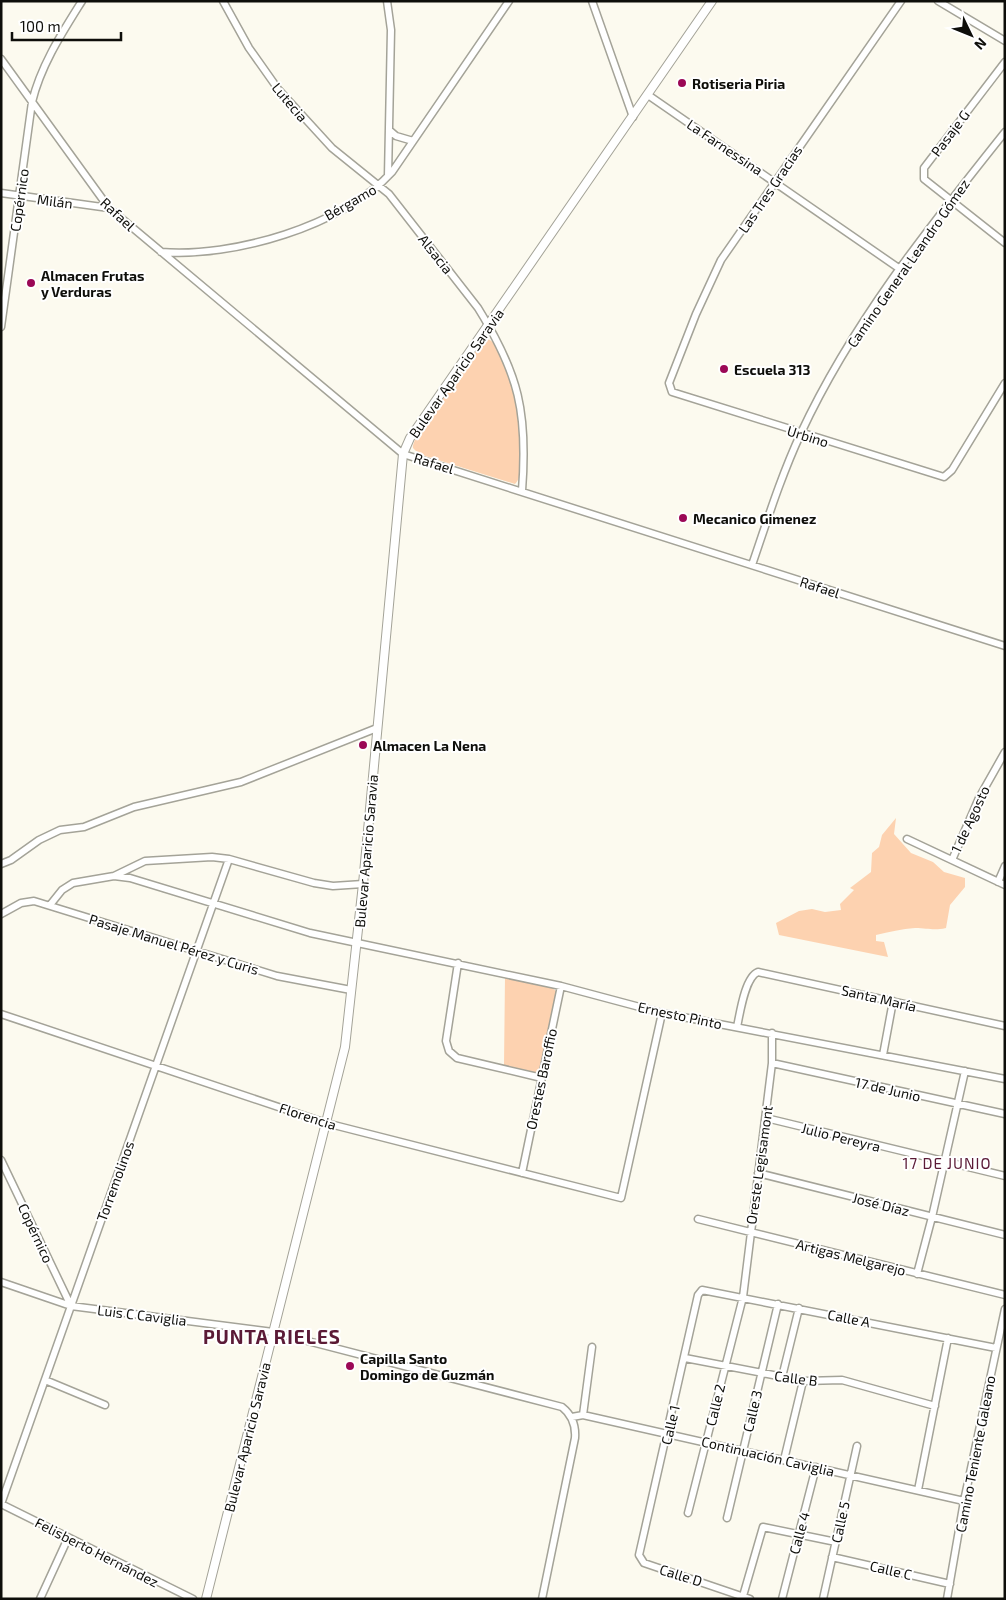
<svg xmlns="http://www.w3.org/2000/svg" width="1006" height="1600" viewBox="0 0 1006 1600" font-family="'Exo 2',sans-serif">
<style>
.green{fill:#fdd2b0}
.lines{fill:none;stroke-linecap:round;stroke-linejoin:round}
.minor-casing{stroke:#a4a398;stroke-width:9}
.tertiary-casing{stroke:#a4a398;stroke-width:10}
.minor{stroke:#fff;stroke-width:6}
.tertiary{stroke:#fff;stroke-width:8}
.poi-dot{fill:#9b0856;stroke:#fff;stroke-width:2}
.labels{text-anchor:middle;dominant-baseline:central;stroke-width:4;stroke-linejoin:round;paint-order:stroke}
.poi-label{font-size:14px;font-weight:bold;fill:#0e0e0a;stroke:#fff;text-anchor:start}
.street-label{font-size:14px;fill:#0e0e0a;stroke:#fff}
.neighbourhood-label{font-size:15px;letter-spacing:1px;fill:#5b1a36;stroke:#fff}
.district-label{font-size:19px;font-weight:bold;letter-spacing:1px;fill:#5b1a36;stroke:#fff}
</style>
<rect width="100%" height="100%" fill="#fcfaef"/>
<path class="green" d="M487 339C512 344 534 469 515 484L419 454 413 448C412 434 469 359 480 343Z
M896 818 894 834 911 853 933 862 944 872 965 878V887L950 905 946 928C933 931 928 928 915 928 902 929 889 932 876 935V941L884 942 888 957 779 935 776 923 799 911 812 909 825 912 841 910 840 904 854 890 850 888 871 872 872 853 879 847 882 835Z
M505 977 551 987 557 992 538 1074 504 1065Z"/>
<g class="lines">
<defs>
<path id="minor" d="M223 1 249 48 278 89 332 148 389 194 478 308C519 374 528 413 522 491
M387 1 391 30 388 176
M592 1 633 117
M901 1 721 260 696 314 669 383 672 392 944 477 952 470 1005 383
M938 1 1005 41
M1 59 109 208 403 454 1005 646
M1005 62 924 168V179L1005 243
M648 95 900 269
M389 130 396 136 413 141
M1 193 109 208
M161 252C232 258 343 226 392 172L509 1
M1 327 32 102C41 65 62 33 82 1
M752 565C767 521 781 476 801 433 852 323 930 226 1005 132
M907 839 1005 885
M952 860 979 798 1005 752
M1 864 11 860 39 840 60 830 84 827 134 807 241 782 377 728
M114 876 130 878 310 933 561 986 662 1013 1005 1079
M998 882 1005 866
M50 905 62 890 73 883 114 876 145 861 212 857 229 859 314 883 333 886 363 884
M1 914 21 903 34 901 277 976 351 990
M458 963 446 1041 449 1051 457 1058 542 1078
M1 1014 326 1123 621 1198 662 1013
M737 1027C740 1013 745 977 758 972L1005 1026
M883 1055 893 1001
M772 1063 1005 1114
M766 1118 1005 1176
M1 1160 71 1306
M522 1173 561 986
M758 1173 1005 1235
M698 1219 1005 1295
M917 1274 932 1217 965 1071
M1 1282 71 1306 273 1332 562 1407C572 1415 576 1425 575 1438L542 1599
M685 1358 804 1381 842 1380 935 1406
M782 1377 799 1308
M45 1380 105 1405
M583 1415 592 1347
M572 1417 583 1415 964 1501
M784 1460 803 1381
M918 1490 948 1338
M1 1504 229 859
M1 1504 193 1599
M688 1513 743 1297 772 1063V1033
M727 1518 778 1304
M832 1557 950 1584
M743 1596 763 1527 836 1542
M40 1599 68 1538
M750 1599 644 1563 639 1555 698 1295 702 1290 996 1348
M782 1599 816 1467
M823 1599 857 1446
M947 1599 964 1501 1005 1309"/>
<path id="tertiary" d="M206 1599 345 1047 363 884 403 454 410 438 712 1"/>
</defs>
<use href="#minor" class="minor-casing"/>
<use href="#tertiary" class="tertiary-casing"/>
<use href="#minor" class="minor"/>
<use href="#tertiary" class="tertiary"/>
</g>
<g class="poi-dot">
<circle cx="682" cy="83" r="5"/>
<circle cx="31" cy="283" r="5"/>
<circle cx="724" cy="369" r="5"/>
<circle cx="683" cy="518" r="5"/>
<circle cx="363" cy="745" r="5"/>
<circle cx="350" cy="1366" r="5"/>
</g>
<g class="labels">
<g class="poi-label">
<text x="692" y="83">Rotiseria Piria</text>
<text x="41" y="275">Almacen Frutas<tspan x="41" dy="16">y Verduras</tspan></text>
<text x="734" y="369">Escuela 313</text>
<text x="693" y="518">Mecanico Gimenez</text>
<text x="373" y="745">Almacen La Nena</text>
<text x="360" y="1358">Capilla Santo<tspan x="360" dy="16">Domingo de Guzmán</tspan></text>
</g>
<g class="street-label">
<text transform="translate(290 102) rotate(50)">Lutecia</text>
<text transform="translate(950 133) rotate(-53)">Pasaje G</text>
<text transform="translate(725 147) rotate(34)">La Farnessina</text>
<text transform="translate(770 189) rotate(-56)">Las Tres Gracias</text>
<text transform="translate(19 200) rotate(-82)">Copérnico</text>
<text transform="translate(55 201) rotate(7)">Milán</text>
<text transform="translate(350 202) rotate(-30)">Bérgamo</text>
<text transform="translate(118 214) rotate(43)">Rafael</text>
<text transform="translate(436 254) rotate(52)">Alsacia</text>
<text transform="translate(908 263) rotate(-55)">Camino General Leandro Gómez</text>
<text transform="translate(456 373) rotate(-55)">Bulevar Aparicio Saravia</text>
<text transform="translate(808 436) rotate(17)">Urbino</text>
<text transform="translate(434 463) rotate(17)">Rafael</text>
<text transform="translate(820 587) rotate(18)">Rafael</text>
<text transform="translate(970 819) rotate(-65)">1 de Agosto</text>
<text transform="translate(366 851) rotate(-85)">Bulevar Aparicio Saravia</text>
<text transform="translate(174 944) rotate(17)">Pasaje Manuel Pérez y Curis</text>
<text transform="translate(879 998) rotate(13)">Santa María</text>
<text transform="translate(680 1015) rotate(12)">Ernesto Pinto</text>
<text transform="translate(541 1079) rotate(-78)">Orestes Baroffio</text>
<text transform="translate(888 1089) rotate(13)">17 de Junio</text>
<text transform="translate(308 1116) rotate(18)">Florencia</text>
<text transform="translate(841 1137) rotate(14)">Julio Pereyra</text>
<text transform="translate(759 1165) rotate(-82)">Oreste Legisamont</text>
<text transform="translate(115 1181) rotate(-70)">Torremolinos</text>
<text transform="translate(881 1204) rotate(14)">José Díaz</text>
<text transform="translate(36 1233) rotate(65)">Copérnico</text>
<text transform="translate(851 1257) rotate(14)">Artigas Melgarejo</text>
<text transform="translate(142 1315) rotate(7)">Luis C Caviglia</text>
<text transform="translate(849 1318) rotate(11)">Calle A</text>
<text transform="translate(796 1378) rotate(7)">Calle B</text>
<text transform="translate(715 1405) rotate(-76)">Calle 2</text>
<text transform="translate(752 1411) rotate(-77)">Calle 3</text>
<text transform="translate(670 1425) rotate(-77)">Calle 1</text>
<text transform="translate(247 1437) rotate(-76)">Bulevar Aparicio Saravia</text>
<text transform="translate(975 1454) rotate(-79)">Camino Teniente Galeano</text>
<text transform="translate(768 1456) rotate(13)">Continuación Caviglia</text>
<text transform="translate(840 1522) rotate(-78)">Calle 5</text>
<text transform="translate(799 1533) rotate(-75)">Calle 4</text>
<text transform="translate(97 1552) rotate(27)">Felisberto Hernández</text>
<text transform="translate(891 1570) rotate(13)">Calle C</text>
<text transform="translate(681 1575) rotate(17)">Calle D</text>
</g>
<g class="neighbourhood-label">
<text x="947" y="1163">17 DE JUNIO</text>
</g>
<g class="district-label">
<text x="272" y="1336">PUNTA RIELES</text>
</g>
</g>
<rect width="1006" height="1600" fill="none" stroke="#0e0e0a" stroke-width="5"/>
<g transform="translate(971 35) rotate(133)" stroke="#ffffff" stroke-width="4" paint-order="stroke">
<path d="M0-4L9 19L0 12L-9 19Z" fill="#0e0e0a"/>
<text y="-8" font-size="14" font-weight="bold" text-anchor="middle" fill="#0e0e0a">N</text>
</g>
<path d="M12 32v8h109v-8" fill="none" stroke="#0e0e0a" stroke-width="2.5"/>
<text x="20" y="32" font-size="15" fill="#0e0e0a" stroke="#ffffff" stroke-width="4" paint-order="stroke">100 m</text>
</svg>
